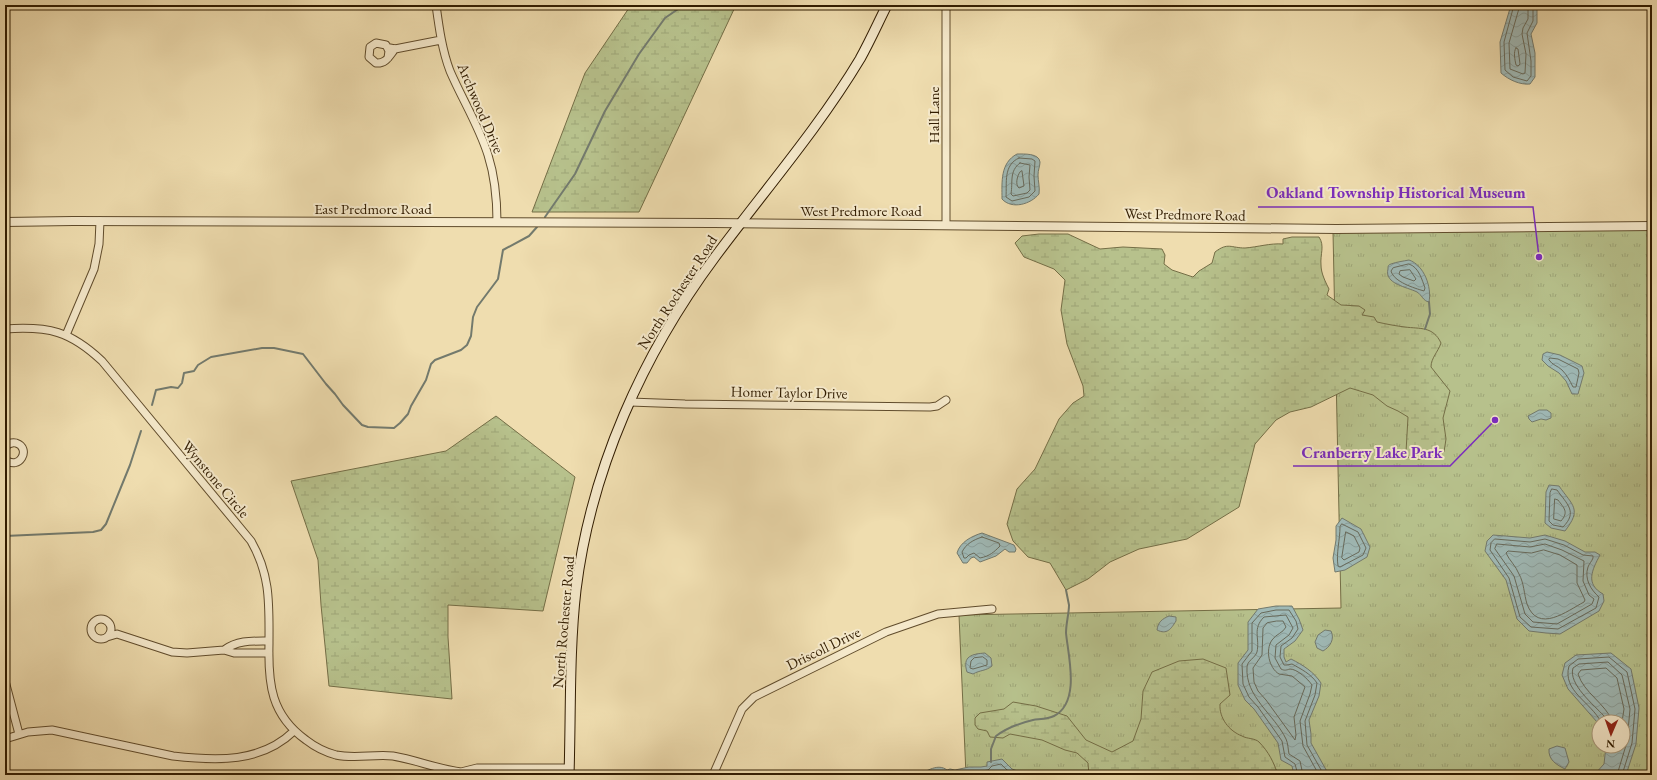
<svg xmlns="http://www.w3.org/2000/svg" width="1657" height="780" viewBox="0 0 1657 780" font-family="'EB Garamond',serif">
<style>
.grass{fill:url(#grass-tufts);stroke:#746e46;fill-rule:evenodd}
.wetland{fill:url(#wetland-marsh);stroke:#746e46}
.water{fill:url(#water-waves);stroke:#737a6d}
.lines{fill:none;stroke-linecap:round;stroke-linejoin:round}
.shore{stroke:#686a5b;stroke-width:1}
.stream{stroke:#737a6d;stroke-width:2}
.minor-casing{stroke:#604c2c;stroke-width:9}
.tertiary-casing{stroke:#604c2c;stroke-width:10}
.secondary-casing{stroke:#311c00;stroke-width:11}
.minor{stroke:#f5e9cb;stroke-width:7}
.tertiary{stroke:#f5e9cb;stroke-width:8}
.secondary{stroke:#f5e9cb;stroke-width:9}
.labels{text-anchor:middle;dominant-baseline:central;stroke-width:4;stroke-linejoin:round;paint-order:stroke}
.street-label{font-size:15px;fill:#311c00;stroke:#f5e9cb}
.leader{fill:none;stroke:#7b2cbf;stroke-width:1.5}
.callout-dot{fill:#7b2cbf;stroke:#f5e9cb;stroke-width:1.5}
.callout-label{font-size:16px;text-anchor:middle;font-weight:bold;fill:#7b2cbf;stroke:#f5e9cb;stroke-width:4;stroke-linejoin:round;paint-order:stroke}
</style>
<defs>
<pattern id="grass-tufts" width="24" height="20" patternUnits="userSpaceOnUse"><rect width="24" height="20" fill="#b7c18c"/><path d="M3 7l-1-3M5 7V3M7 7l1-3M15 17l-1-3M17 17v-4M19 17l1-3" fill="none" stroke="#9ea577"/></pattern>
<pattern id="wetland-marsh" width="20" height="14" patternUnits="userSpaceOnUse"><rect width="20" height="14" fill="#b7c18c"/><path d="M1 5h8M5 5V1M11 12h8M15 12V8" fill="none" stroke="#9ea577"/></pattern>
<pattern id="water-waves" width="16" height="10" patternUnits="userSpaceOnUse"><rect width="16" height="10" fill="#9fb9b6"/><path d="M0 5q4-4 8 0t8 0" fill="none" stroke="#899e9b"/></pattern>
</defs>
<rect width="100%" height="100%" fill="#efddaf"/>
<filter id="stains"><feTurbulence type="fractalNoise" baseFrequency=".005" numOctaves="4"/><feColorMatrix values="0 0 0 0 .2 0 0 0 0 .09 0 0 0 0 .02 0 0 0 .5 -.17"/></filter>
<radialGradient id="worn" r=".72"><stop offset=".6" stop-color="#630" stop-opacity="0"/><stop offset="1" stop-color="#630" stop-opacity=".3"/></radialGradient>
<path class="grass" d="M1652 230V775H966L959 615 1341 608 1333 232ZM1599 722H1623V746H1599Z"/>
<path class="wetland" d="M631 5H736L639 212H532L585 73Z
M1039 234H1068L1100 249 1123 247 1162 249 1165 255 1164 264 1172 270 1193 277 1199 271 1212 263 1215 252C1228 242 1231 248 1245 248 1258 247 1270 243 1283 244V239L1292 237H1319C1325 246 1320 254 1321 265 1321 273 1325 281 1329 289L1327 295 1341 305 1359 306 1365 310 1362 315 1374 317 1377 322C1386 324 1396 326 1405 327 1420 329 1433 326 1441 343 1438 352 1431 358 1431 367L1450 391 1443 418 1446 439 1444 452C1433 459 1422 461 1409 458L1406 452 1408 417 1398 411 1387 406 1373 395 1350 388 1311 407 1290 412 1276 420 1255 444 1239 507 1187 539 1139 549 1110 562 1088 579 1066 590 1050 563 1028 557 1013 541 1007 524 1017 489 1035 469 1059 419 1073 403 1084 396 1083 386 1067 344 1061 310 1065 280 1054 269 1024 257 1015 243 1022 236Z
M496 416 575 477 543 611 448 605V637L452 699 329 686 321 605 318 560 291 481 446 451Z
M1203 659 1226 668 1230 695 1220 704C1219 718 1229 731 1242 736 1247 739 1255 738 1259 742 1269 752 1274 763 1278 775H1089L1088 763 1077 753 1065 750 1042 740 1010 734 1003 738 990 737 987 731 978 729 975 725V718L980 713 1004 709 1013 702 1036 706 1067 716 1086 740 1112 752 1133 741 1141 719 1143 691 1152 672 1179 661Z"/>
<path class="water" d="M1511 5H1537V23L1531 34 1535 53V77L1530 84C1520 85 1509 80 1501 73L1500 42Z
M1017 154C1024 154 1039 153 1040 162 1040 166 1038 170 1038 175 1038 181 1040 187 1039 194 1031 204 1012 210 1002 199 1002 182 1000 163 1017 154Z
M1409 260C1424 265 1432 287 1429 302 1423 301 1422 295 1417 292 1407 287 1384 284 1388 269 1388 266 1388 265 1391 264 1396 262 1404 261 1409 260Z
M1547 352 1560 355 1582 366 1584 373 1578 394H1572L1566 381 1559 373 1548 366 1542 360 1543 354Z
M1539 410H1547L1551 413V418L1546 420 1541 419 1532 422 1529 419 1528 416Z
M1549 485 1559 486C1573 506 1582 509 1565 531L1551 528 1545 523 1546 492Z
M1342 518 1361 529 1370 547 1367 557 1345 570 1335 572 1333 558 1336 540V526Z
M982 533 1014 545 1016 549 1015 552H1009L1005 549 996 556 980 562 974 557 971 558 967 563H963L957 553C960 542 972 536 982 533Z
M1493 535 1530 538 1545 535 1565 541 1585 552H1595L1600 555C1592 570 1585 584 1603 594L1604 601 1599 611 1560 634 1546 633 1529 631 1517 619 1506 580 1485 551 1487 541Z
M1276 606H1292L1299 619 1303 630 1295 641 1284 649V657L1286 662 1291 659C1303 665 1314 672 1321 683L1319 696 1309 720 1311 734V743L1329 775H1294L1292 766 1281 760 1278 743 1254 709 1245 700 1238 685V663L1248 650V622L1258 609Z
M1169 616 1176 617V621C1171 629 1167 635 1157 630 1158 622 1162 619 1169 616Z
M1325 630 1331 631C1335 639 1330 647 1323 651L1317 648 1315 642 1318 635Z
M985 653 991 658 992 666C986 671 980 670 973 674L967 672C962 656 972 654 985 653Z
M1611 653 1631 669 1639 708 1636 744 1626 775H1594L1604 764 1606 746H1623V722H1599V727L1597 722 1568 689 1562 675 1565 663 1576 655Z
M1557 746 1565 748 1569 762 1565 769C1557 765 1548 760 1549 749Z
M1002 759 1012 769 1028 775H918C927 771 938 763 947 770L950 769 955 770 969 767H981L987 766V762Z"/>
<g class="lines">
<path class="shore" d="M1514 5 1504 42 1505 70 1513 77 1527 81 1531 76V61L1527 33 1533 21V5
M1520 5 1509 43 1510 69 1523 74 1525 73 1526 54 1522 34 1523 28 1528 19V5
M1516 48 1518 49 1520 64 1518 66 1516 65C1515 60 1513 52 1516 48Z
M1019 158 1032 159 1035 161 1034 176 1035 191 1029 197 1012 201 1006 197C1007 183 1003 165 1019 158Z
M1020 163 1030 165 1029 177 1030 190 1027 193 1013 196 1011 194C1013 182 1009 171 1020 163Z
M1022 171 1024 186 1019 188C1015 185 1017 176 1020 172Z
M1409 264C1419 267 1422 280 1425 288L1424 291C1414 288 1394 282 1391 271L1393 268Z
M1410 270 1416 279 1414 281 1403 277 1399 274 1400 271Z
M1550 358 1558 359 1578 369 1579 373 1576 387H1573C1570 381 1567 375 1562 370 1558 366 1552 365 1549 360Z
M1552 489 1557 490C1567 504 1578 512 1563 527L1553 525 1549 521 1550 493Z
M1555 499 1558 500C1564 508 1569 512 1561 521L1554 519Z
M1342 524 1358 532 1366 548 1363 555 1340 567 1338 566C1336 553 1340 540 1340 527Z
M1346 532 1354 536 1360 548 1359 552 1344 560 1342 558Z
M982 537 999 543 1000 546C994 552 990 556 980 558L974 553 969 555 966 558H964L962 552C966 544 973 540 982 537Z
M1495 539 1530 542 1545 539 1564 545 1583 555 1593 556V558C1592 561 1589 564 1588 567 1584 579 1591 590 1599 597L1596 608 1558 629 1531 627 1520 617 1509 578 1490 550 1491 543Z
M1497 544 1530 547 1545 544 1562 550 1584 561 1583 581 1589 595 1594 599 1592 604 1557 624 1533 622 1525 614 1514 576 1495 549Z
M1544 550 1560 555 1577 565V583L1585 600 1584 602C1567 611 1538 634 1527 604 1524 594 1524 583 1519 574 1516 566 1509 560 1506 553L1508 551 1531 553Z
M1277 621H1283L1286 627C1283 633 1276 634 1272 640 1265 650 1269 668 1279 674L1292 676 1305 687 1294 717 1296 735 1295 740 1266 700 1258 691 1254 682 1253 668 1262 655 1263 628 1267 623Z
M983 657 987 660V665L973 669 970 668 971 661 974 658Z
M1601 722C1591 702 1562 691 1569 666L1578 659 1609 657 1627 672 1635 709 1632 743 1622 775
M1607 722 1604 716C1594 705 1568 684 1573 668L1579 664 1608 662 1622 675 1630 709 1627 742 1617 775
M1613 722C1605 703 1584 693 1578 674L1581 670 1606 668 1617 678 1624 709 1622 722
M928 775 932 772 942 771 954 774 970 771H982L988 770 992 766 1001 764 1007 770 1015 775
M1298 775 1295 764 1285 757 1282 741 1258 707 1249 697 1243 684 1242 664 1252 651V623L1261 613 1276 610H1289L1296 621 1298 629 1292 638 1281 646 1280 657 1284 665H1287L1292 664C1301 669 1311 674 1317 683L1315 695 1305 721 1307 745 1324 775
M1303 775 1300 761 1289 754C1288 749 1288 743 1286 739 1274 714 1245 697 1247 667 1247 661 1255 658 1257 652 1260 638 1252 629 1264 617L1286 615 1293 628 1289 635 1276 645 1275 658 1281 669C1285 671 1286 670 1290 669 1297 669 1308 679 1312 685L1310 694 1300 721 1303 746 1319 775"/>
<path class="stream" d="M545 217 575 174 605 111 639 54 665 18 684 5
M1425 329 1430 314 1429 302
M152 405 156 390 171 387 178 388 182 383 184 373 194 371 198 365 211 357 262 348H274L303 354 326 384 335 394 343 405 362 425 368 427 394 428 400 423 408 414 411 406 426 380 431 364 435 360 461 350 467 345 471 336 473 317 477 307 498 279 503 250 529 236 537 227
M5 536 93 532 101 530 106 524 130 465 141 431
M991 762V749L996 736C1007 728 1020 723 1033 720 1040 719 1048 719 1054 716 1081 702 1068 655 1066 633 1066 623 1069 614 1069 605 1068 600 1067 595 1066 590"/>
<defs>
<path id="minor" d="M436 5C439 27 442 50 450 71 462 99 479 126 488 155 495 177 497 199 497 222
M390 48 395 49 441 40
M388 58 389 51 386 45 376 43 370 47 369 57 376 63C386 64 389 56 395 49
M946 225V5
M5 329C49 326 70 331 102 361L251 541C271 576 269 605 269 644 268 684 271 715 306 740 315 747 325 752 336 755 355 759 374 754 393 756 416 760 438 769 461 772L467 775
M66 335 94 269 99 244 100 221
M630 402 685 404 930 407 937 406 946 400
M5 434V444
M5 447C8 444 12 442 16 443 32 448 19 472 5 459
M91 629a10 10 0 1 1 20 0a10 10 0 1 1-20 0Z
M107 637 117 634 172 652 187 653 224 650 234 653H269
M224 650C238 640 252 641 269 641
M5 681 19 734
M5 739 28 732 52 730 173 756C217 761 261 763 294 731
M461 772 477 768H569
M713 775 742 709 754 697 886 632 938 614 992 609"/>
<path id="tertiary" d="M5 222 73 221 714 223 1336 229 1652 226"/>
<path id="secondary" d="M569 775C571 714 569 651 576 590 591 469 643 354 715 257 764 191 818 129 860 59 870 41 878 23 887 5"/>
</defs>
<use href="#minor" class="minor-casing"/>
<use href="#tertiary" class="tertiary-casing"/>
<use href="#secondary" class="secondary-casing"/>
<use href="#minor" class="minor"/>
<use href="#tertiary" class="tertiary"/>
<use href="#secondary" class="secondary"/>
</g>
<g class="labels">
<g class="street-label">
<text transform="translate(481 108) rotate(67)">Archwood Drive</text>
<text transform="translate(933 115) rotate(-90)">Hall Lane</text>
<text x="373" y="208">East Predmore Road</text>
<text x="861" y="210">West Predmore Road</text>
<text transform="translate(1185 214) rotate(1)">West Predmore Road</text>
<text transform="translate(677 292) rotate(-57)">North Rochester Road</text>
<text transform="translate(789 392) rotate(1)">Homer Taylor Drive</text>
<text transform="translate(216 479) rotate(50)">Wynstone Circle</text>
<text transform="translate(563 622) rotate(-85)">North Rochester Road</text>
<text transform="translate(823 648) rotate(-26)">Driscoll Drive</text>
</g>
</g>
<path class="leader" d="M1539 257L1533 207H1258M1495 420L1450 466H1293"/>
<g class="callout-dot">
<circle cx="1539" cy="257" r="4"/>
<circle cx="1495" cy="420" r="4"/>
</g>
<g class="callout-label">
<text x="1396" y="198">Oakland Township Historical Museum</text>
<text x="1372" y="458">Cranberry Lake Park</text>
</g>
<rect width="1657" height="780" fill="none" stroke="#efddaf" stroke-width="20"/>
<rect x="6" y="6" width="1645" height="768" fill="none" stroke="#311c00" stroke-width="2"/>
<rect x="10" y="10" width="1637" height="760" fill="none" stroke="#311c00"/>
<g transform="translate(1611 734) rotate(182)"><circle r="19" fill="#f5e9cb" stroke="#a7977a"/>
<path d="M0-3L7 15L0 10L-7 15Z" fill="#8f2418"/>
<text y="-6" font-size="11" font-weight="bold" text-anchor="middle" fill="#311c00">N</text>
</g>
<rect width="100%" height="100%" filter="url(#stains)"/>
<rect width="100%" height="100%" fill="url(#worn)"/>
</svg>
